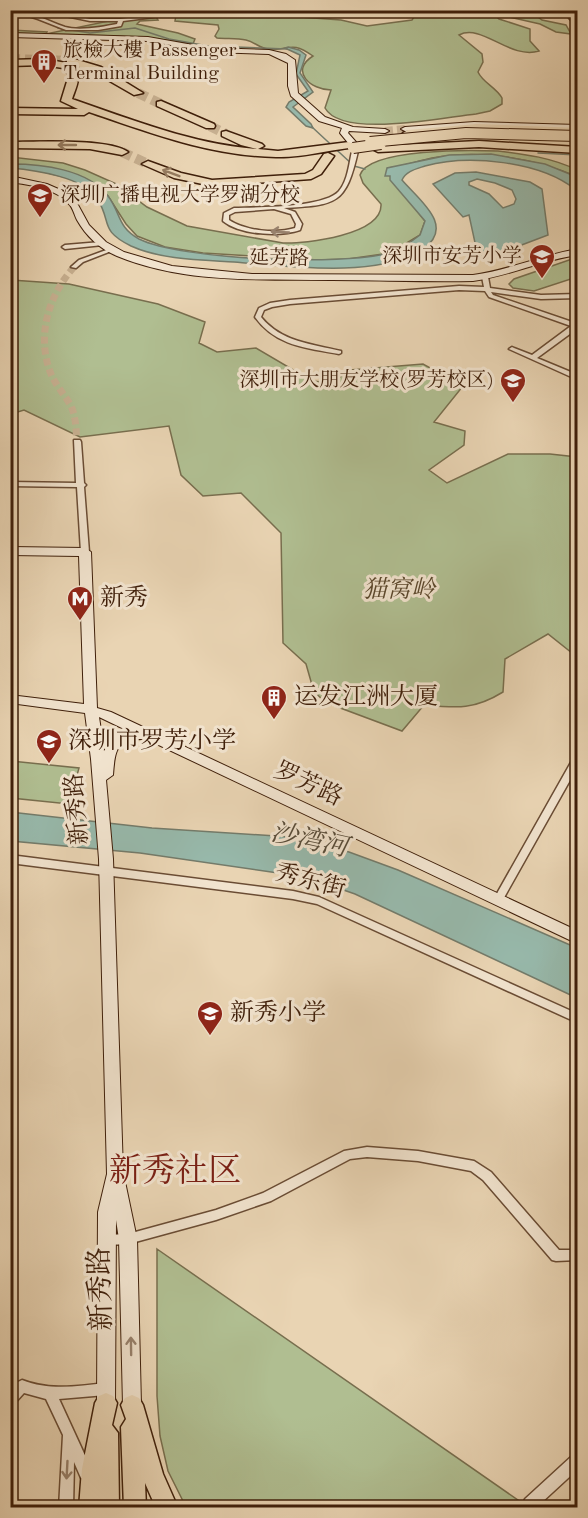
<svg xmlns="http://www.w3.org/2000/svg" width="588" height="1518" viewBox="0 0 588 1518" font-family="'Old Standard TT','Noto Serif SC',serif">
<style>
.green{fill:#b0be91;stroke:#786e4e;stroke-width:1.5}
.water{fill:#97b8aa;stroke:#747b6a;stroke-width:1.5;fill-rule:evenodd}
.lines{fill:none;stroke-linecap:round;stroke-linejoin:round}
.stream{stroke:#747b6a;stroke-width:1.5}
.street-tunnel{stroke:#c7b091;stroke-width:7;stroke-dasharray:7 4;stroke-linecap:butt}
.secondary-tunnel{stroke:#c7b091;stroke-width:8;stroke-dasharray:8 4;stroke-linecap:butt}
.highway-tunnel{stroke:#c7b091;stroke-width:10;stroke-dasharray:10 5;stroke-linecap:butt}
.street-casing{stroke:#6a4c34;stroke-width:3}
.secondary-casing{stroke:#3f1f0a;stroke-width:2}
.primary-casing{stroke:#3f1f0a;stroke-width:3}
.highway-casing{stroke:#3f1f0a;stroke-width:3}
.street{fill:#f1e3ce;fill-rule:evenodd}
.secondary{fill:#f1e3ce;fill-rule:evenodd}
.primary{fill:#e9d4b3;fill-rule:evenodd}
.highway{fill:#e9d4b3;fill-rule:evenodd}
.highway-bridge-casing{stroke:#3f1f0a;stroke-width:12;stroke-linecap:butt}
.highway-bridge{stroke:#e9d4b3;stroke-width:10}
.oneway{stroke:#947a5e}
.oneway2{stroke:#98816c}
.labels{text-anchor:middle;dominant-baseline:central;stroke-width:6;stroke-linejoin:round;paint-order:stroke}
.far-poi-label{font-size:20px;fill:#3f1f0a;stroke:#f1e3ce;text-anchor:start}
.far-street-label{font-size:20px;fill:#3f1f0a;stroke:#f1e3ce}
.park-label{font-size:24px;font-style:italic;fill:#5b472c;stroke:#f1e3ce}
.poi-label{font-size:24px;fill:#3f1f0a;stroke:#f1e3ce;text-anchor:start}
.street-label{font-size:24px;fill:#3f1f0a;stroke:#f1e3ce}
.water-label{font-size:26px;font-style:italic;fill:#594d3a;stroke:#f1e3ce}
.near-street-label{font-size:28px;fill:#3f1f0a;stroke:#f1e3ce}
.near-quarter-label{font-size:33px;fill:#7a1f14;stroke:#f1e3ce}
</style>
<rect width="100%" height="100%" fill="#e9d4b3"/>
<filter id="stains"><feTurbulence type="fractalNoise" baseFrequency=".00333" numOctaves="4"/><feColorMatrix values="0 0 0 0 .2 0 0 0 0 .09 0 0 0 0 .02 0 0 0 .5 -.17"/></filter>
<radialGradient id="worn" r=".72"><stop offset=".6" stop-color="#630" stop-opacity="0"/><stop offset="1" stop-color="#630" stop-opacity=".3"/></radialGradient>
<path class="green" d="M82 11H202L155 15 158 20 140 21 137 24 178 33 195 39 193 44C132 34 72 35 11 33V30L47 32 46 34 114 20 106 15Z
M275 11 286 16 341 20 367 26 412 20 418 11H530L542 20 566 25 571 34 556 32 540 24 500 15 497 17 499 19 530 29V41L539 51C510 60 482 23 459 35L482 54 483 62 478 72C483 83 496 87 502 98V104L490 111 476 114C444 117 342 139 325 108L331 90C311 90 289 71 313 56 289 39 290 52 268 49 259 48 255 42 246 40 237 38 227 39 217 38L215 36 219 29 218 25 175 21 176 15 214 10Z
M498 151C525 154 553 158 577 170L578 177C533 158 481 149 432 158 417 161 403 167 388 168L390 176 425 221 420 235 390 253 348 259 318 260 203 253 165 247 137 236 126 224 108 196 96 185 11 164V157L63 163 85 170 130 190 135 198 147 207 187 226 283 243C305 244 383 235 381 204L363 183 360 175C369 148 473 150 498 151Z
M572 259 577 260V277L534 291 513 288 509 284 514 279Z
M11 280 69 284 158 304 205 322 199 343 217 352 256 348 312 381 332 383 350 370 423 364 463 386 434 422 465 431 464 445 429 470 447 483 508 454H550L577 457V657L548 634 505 659 503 692C474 710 457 708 424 705L402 731 327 703 314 692 306 664 283 643 281 533 241 493 203 496 181 475 169 426 80 437 24 410 11 414Z
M11 761 79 768 69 804 11 798Z
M157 1249 528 1507H186L168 1471 160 1436 157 1396Z"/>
<path class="water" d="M288 47 299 50 306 55 300 73 313 92 293 107 311 124 313 128 306 126 286 107 289 102 308 91 296 74 300 55 285 48Z
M491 154 545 164 577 177V213L575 200 576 190C540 161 468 154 425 166 416 169 406 171 402 180 419 200 456 226 423 249 378 279 286 266 234 262 201 260 162 260 131 246 99 230 112 223 98 200 86 177 34 170 10 168L11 164C41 164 88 169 108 196 121 213 117 227 139 239 181 260 343 266 389 253 400 250 411 242 420 235L425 221 390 180V176H385L387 168 449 155Z
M476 172 530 182 542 189 548 235 490 257 481 256 477 252 469 215 463 217 433 184 455 173ZM477 179 495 183 512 190 516 199 514 204 503 208 489 194 469 185V182Z
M10 812 152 828 291 837 349 852 398 870 577 948V998L355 894 312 879 285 874 140 853 11 841Z"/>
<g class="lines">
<path class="stream" d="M58 28 90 33 135 28 169 39 208 46 287 49
M312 127 354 166 365 169
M538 153 578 155"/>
<path class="street-tunnel" d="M74 267C48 296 36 337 51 374 56 386 65 395 71 406 76 417 76 430 77 442"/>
<path class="secondary-tunnel" d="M385 131 405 129"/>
<path class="highway-tunnel" d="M10 59 71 61
M138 93 161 104
M210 126 226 134
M122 152 148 164"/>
<defs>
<path id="street" d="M10 10C31 10 46 21 65 27 79 31 102 27 117 24L118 21H90L37 10H49L90 19H120L191 10H210L123 21 121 26 98 30H66L38 19Z
M568 10H572C573 17 578 22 578 28L569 18Z
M355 149 358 151C346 205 336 205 284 208L295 212 302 224 300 230C280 237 240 235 223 221L224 213 234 208C258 207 324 208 339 191 348 180 349 164 352 151ZM274 209 291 214 296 224 295 228C276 234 246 231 229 220V215L235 212Z
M101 242 103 243V245L65 249 62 247 65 245Z
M109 249 114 250 83 262 76 268 71 267 79 260Z
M485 275 488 277 490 288 541 295 578 294V298L541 299 491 292 493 295 578 324V328L537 358 578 375V380L509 349 512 347 514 348 532 355 571 326 489 297 485 291 459 290 290 304 272 307 264 310 261 317C281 342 312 344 341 351V353L339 354C306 348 276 346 255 317L259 308 270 303 290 300 459 286 484 287 482 277Z
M74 440H80L81 442 84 483 86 485 84 487 89 552 85 554 81 552 77 487 10 486V482L76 483Z
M578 754V766L501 903H495L493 900 495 897 574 757Z
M10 855 293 891 319 897 578 1014V1023L317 904 293 899 10 863Z
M367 1147 418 1151 474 1161 491 1172 559 1250H578V1260L556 1261 552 1260 483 1180 471 1171 418 1161 367 1157 350 1159 271 1201 216 1220 128 1244 107 1245 103 1244 101 1240 103 1236 107 1235 128 1234 216 1210 263 1193 344 1151Z
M22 1380C50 1391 77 1386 106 1383L110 1385 112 1389 110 1393 106 1395 59 1399 93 1473 91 1478 86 1480 81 1478 74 1462 73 1508H59L63 1435 46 1399 24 1393 14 1404 10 1406V1390L18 1382Z
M578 1454V1469L540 1504 541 1508H525L523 1504 525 1499 573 1455Z"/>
<path id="secondary" d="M10 33 148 37 210 48 269 50 286 54 295 60 298 93 325 117 353 127 385 129 389 131 385 133 349 131 348 133 356 142 349 144 340 133 342 128 319 121 291 96 288 86V63L269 54 210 52 148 41 10 37Z
M474 122 578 125V129L474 126 405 131 401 129 405 127Z
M10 176 47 184 63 191 77 203 89 225 106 242 124 252 172 266 252 274 473 275C509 270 542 255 578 249V255C542 260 509 276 473 281 426 282 379 280 332 280 260 279 185 284 117 256 100 249 86 236 77 220 74 214 73 208 69 204 55 188 31 185 10 182Z
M10 547 85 548 91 552 97 708 111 712 578 931V944L146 739C117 738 115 748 113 775L106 780 113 859 123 1172 137 1239 141 1405 139 1412 132 1414 125 1412 123 1405 119 1239 116 1220 115 1403 113 1410 106 1412 99 1410 97 1403 98 1212 107 1174 99 859 91 759 85 713 10 703V695L84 704 79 556 10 555ZM99 717 126 730 114 735 104 751Z"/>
<path id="primary" d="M106 1393 113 1396 117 1403 112 1425 118 1433 119 1508H79L82 1469 95 1403 99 1396Z
M132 1395 139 1398 143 1405 163 1474 178 1508H156L145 1483 146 1508H124L121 1427 126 1419 121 1405 125 1398Z"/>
<path id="highway" d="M71 58 101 67 143 93 134 95 94 72 71 64C84 73 76 87 72 99 133 120 192 144 257 149L241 145 222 136V132L226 131 262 144 264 146 258 149 278 151 349 142 355 145 349 148C325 151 300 158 276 157 210 156 151 133 89 112L84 115 10 114V108L78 109 61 101 69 75 63 68 43 65 10 66V60L43 59 67 63V59Z
M161 101 214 124 215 126 214 128H206L157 106V102Z
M477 124 578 128V134L477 130 408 136 403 133 408 130Z
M479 141 578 147V153L479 147 378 152 372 149 378 146Z
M10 142C35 142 110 138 128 152L122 155 90 149 10 148Z
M328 153 334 156 321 174 311 179 212 186 174 178 142 164 148 161 181 173 212 180 305 174 313 170 324 154Z"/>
</defs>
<use href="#street" class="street-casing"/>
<use href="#secondary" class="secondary-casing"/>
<use href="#primary" class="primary-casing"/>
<use href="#highway" class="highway-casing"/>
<use href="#street" class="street"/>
<use href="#secondary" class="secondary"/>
<use href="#primary" class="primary"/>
<use href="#highway" class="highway"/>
<defs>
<path id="highway-bridge" d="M370 142 466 133 578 136
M353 148 381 144"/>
</defs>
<use href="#highway-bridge" class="highway-bridge-casing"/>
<use href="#highway-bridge" class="highway-bridge"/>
</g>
<defs><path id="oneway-shaft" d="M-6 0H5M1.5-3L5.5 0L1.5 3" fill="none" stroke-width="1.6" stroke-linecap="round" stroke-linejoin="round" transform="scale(1.5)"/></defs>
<g class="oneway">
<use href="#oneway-shaft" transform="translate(67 145) rotate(-180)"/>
<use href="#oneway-shaft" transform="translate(171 173) rotate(-159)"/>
</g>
<g class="oneway2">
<use href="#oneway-shaft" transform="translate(280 232) rotate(-177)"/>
<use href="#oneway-shaft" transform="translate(131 1346) rotate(-91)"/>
<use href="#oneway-shaft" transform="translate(67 1470) rotate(93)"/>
</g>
<defs>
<symbol id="building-pin" viewBox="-11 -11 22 30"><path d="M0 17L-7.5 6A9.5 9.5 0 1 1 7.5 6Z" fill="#8f2418" stroke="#f1e3ce"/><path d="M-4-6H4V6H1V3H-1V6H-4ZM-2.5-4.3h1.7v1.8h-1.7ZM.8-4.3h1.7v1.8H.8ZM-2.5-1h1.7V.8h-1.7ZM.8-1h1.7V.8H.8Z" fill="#fff"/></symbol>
<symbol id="school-pin" viewBox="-11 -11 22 30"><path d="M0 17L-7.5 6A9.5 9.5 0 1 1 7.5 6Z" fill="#8f2418" stroke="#f1e3ce"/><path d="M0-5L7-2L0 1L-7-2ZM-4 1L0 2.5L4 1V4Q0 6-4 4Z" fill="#fff"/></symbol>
<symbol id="metro-pin" viewBox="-11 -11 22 30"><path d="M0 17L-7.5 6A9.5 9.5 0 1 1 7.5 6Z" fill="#8f2418" stroke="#f1e3ce"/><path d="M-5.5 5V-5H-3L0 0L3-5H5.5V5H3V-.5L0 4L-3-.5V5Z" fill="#fff"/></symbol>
</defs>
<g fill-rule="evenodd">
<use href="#building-pin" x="29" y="47" width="30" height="40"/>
<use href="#school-pin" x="25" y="181" width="30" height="40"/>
<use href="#school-pin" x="527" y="242" width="30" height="40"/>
<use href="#school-pin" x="498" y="366" width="30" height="40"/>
<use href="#metro-pin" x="65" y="584" width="30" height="40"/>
<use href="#building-pin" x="259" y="683" width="30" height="40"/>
<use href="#school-pin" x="34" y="727" width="30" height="40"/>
<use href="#school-pin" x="195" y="999" width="30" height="40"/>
</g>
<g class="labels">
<g class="far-poi-label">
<text x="63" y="51">旅檢大樓 Passenger<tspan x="63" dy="23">Terminal Building</tspan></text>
<text x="60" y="196">深圳广播电视大学罗湖分校</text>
<text x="522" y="257" text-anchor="end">深圳市安芳小学</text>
<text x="494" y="381" text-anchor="end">深圳市大朋友学校(罗芳校区)</text>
</g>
<g class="far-street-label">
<text transform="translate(279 259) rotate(1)">延芳路</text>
</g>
<g class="park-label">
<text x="399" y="591">猫窝岭</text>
</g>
<g class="poi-label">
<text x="100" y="599">新秀</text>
<text x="294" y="698">运发江洲大厦</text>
<text x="68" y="742">深圳市罗芳小学</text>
<text x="230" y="1014">新秀小学</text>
</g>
<g class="street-label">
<text transform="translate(308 785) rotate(25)">罗芳路</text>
<text transform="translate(78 809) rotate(-95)">新秀路</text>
<text transform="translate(310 882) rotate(15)">秀东街</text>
</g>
<g class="water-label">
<text transform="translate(309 841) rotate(12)">沙湾河</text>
</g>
<g class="near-street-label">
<text transform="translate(102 1289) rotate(-92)">新秀路</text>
</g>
<g class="near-quarter-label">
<text x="175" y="1172">新秀社区</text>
</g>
</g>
<rect width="588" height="1518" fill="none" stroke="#e9d4b3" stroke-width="36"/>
<rect x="12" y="12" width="564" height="1494" fill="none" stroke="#3f1f0a" stroke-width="3"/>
<rect x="18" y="18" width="552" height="1482" fill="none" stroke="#3f1f0a" stroke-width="1.5"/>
<rect width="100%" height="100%" filter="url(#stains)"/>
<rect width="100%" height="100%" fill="url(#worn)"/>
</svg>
